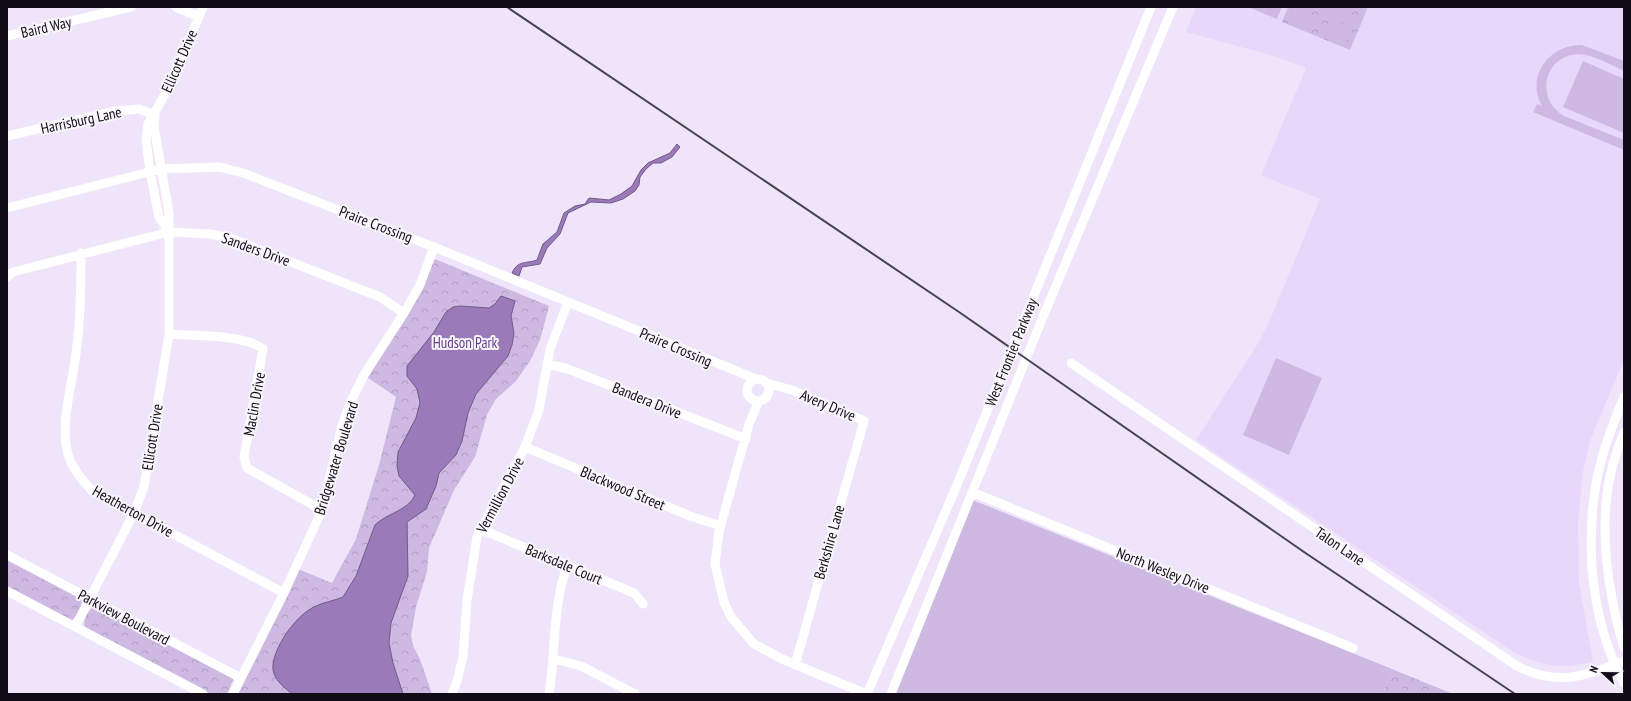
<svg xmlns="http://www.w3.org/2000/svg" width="1631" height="701" viewBox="0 0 1631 701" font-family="'PT Sans Narrow',sans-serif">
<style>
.built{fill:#e9d7fb}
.park{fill:url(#park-crowns)}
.pitch{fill:#cdb9e1}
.water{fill:#9b7ab9;stroke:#725988}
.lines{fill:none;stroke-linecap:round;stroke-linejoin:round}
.minor{stroke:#fff;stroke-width:9}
.rail{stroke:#49424e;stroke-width:2}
.labels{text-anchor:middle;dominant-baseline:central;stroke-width:4;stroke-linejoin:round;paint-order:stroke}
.street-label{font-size:15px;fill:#110c15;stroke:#f8f5fb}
.park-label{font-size:15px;fill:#693d8c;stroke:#f8f5fb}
</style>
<defs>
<pattern id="park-crowns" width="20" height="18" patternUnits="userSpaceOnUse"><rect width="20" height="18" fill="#cdb9e1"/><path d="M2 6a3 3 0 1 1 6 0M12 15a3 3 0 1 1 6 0" fill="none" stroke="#af9ec0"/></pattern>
</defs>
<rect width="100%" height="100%" fill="#f0e4fb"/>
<path class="built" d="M1196 7H1624V360L1591 438 1583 471 1578 523 1579 582 1593 662 1571 666H1555L1537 662 1515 653 1196 440 1257 345 1270 320 1320 199 1261 175 1306 68 1274 56 1186 32Z"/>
<path class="park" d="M1288 7H1368L1350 50 1282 22Z
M435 259 549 306 540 340 530 361 516 381 496 399 487 415 475 457 454 490 429 548 427 572 416 607 411 635 413 646 420 659 432 694H238L298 569 332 583 356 539 379 465 396 397 364 375 417 298Z
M7 557 81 597C84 605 78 615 72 620L67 619 7 586Z
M94 606 231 676 233 680 227 694H210L86 629C81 622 88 611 94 606Z
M1392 669 1453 694H1383Z"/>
<path class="pitch" d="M1248 7H1282L1277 19Z
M1335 7 1357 17 1353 27 1330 17Z
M1294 10 1316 20 1311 30 1289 20Z
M1328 25 1350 34 1346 44 1323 35Z
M1582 45 1624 61V71C1611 65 1592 54 1578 54 1543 56 1535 100 1564 116L1624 140V150L1533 112 1537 104 1542 106C1525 76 1550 44 1582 45Z
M1583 61 1624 79V133L1563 107Z
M1276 358 1322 378 1289 455 1243 435Z
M970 499 1392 669 1383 694H891Z
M1395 685 1416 694H1392Z"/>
<path class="water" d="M677 144 680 147 672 157 661 163H653L646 169 640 177 639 185 635 191 623 199 611 203 591 202 568 213 560 234 547 248 540 264 522 267 519 276 512 273C518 260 525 264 537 260L543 244 557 232 564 213 575 206 585 204 589 198 609 200 621 194 632 186 641 170 648 163 670 153Z
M501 296 515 301 511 316 514 333 512 345 508 356 476 394 468 413 462 441 456 455 439 473 436 486 426 509 407 522 408 576 391 623 389 643 393 663 403 694H292C285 688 275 681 273 670 271 650 296 615 314 607 323 602 334 601 343 597L356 576 375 525C387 513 408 511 415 495L399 476 397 466 398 452 416 418 420 403 417 389 407 376V366L434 332 446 312 453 307 460 306 489 308 495 304Z"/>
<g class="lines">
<path class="minor" d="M176 7 199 17
M7 36 131 7
M7 136 116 111 139 109 155 115
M7 208 161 169 220 167 243 173 434 247 756 379
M169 232 159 217 150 171 146 139 148 124 168 89 203 7
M81 253C81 284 81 315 77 345 74 379 59 422 68 454 72 469 82 479 91 490L284 593
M7 277 13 272 169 232 210 234 230 238 380 297 404 313
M169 334C193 336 245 334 263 349L244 457 247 468 322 510
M1071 363 1517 666C1556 687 1586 676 1624 661
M547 364 568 369 746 439
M747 390a11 11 0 1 1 22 0a11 11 0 1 1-22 0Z
M766 383 792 390 864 421 795 665
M1624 397C1613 424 1601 454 1596 484 1585 551 1592 623 1624 683
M759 401 749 424 719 532 715 564 724 602 731 617 754 644 782 659 866 694
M1624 432C1619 445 1614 459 1611 472 1598 527 1608 595 1624 648
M525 447 690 516 721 526
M972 492 1353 648
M480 529 634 593 643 604
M7 555 241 678
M7 591 203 694
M75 627 134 513 144 487 169 334V213L154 126 155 115
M554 659 581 666 635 694
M233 694 284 593 322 510 341 429 350 403 364 375 404 313 420 285 434 247
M452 694 457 681 463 657 467 600 477 537 525 447 539 410 550 349 568 302
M549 694C556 653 552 603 568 565
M867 694 957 485 1151 7
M891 694 1040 324 1173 7"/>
<path class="rail" d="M507 7 959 312 1304 552 1515 694"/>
</g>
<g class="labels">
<g class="street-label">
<text transform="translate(46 27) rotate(-13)">Baird Way</text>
<text transform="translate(179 61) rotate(-66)">Ellicott Drive</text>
<text transform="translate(81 120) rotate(-12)">Harrisburg Lane</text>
<text transform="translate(376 224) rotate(21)">Praire Crossing</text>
<text transform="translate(256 249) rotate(20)">Sanders Drive</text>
<text transform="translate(676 347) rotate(23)">Praire Crossing</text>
<text transform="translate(1011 352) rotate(-68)">West Frontier Parkway</text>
<text transform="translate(647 400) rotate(22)">Bandera Drive</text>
<text transform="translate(254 404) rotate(-80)">Maclin Drive</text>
<text transform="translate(828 405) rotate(23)">Avery Drive</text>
<text transform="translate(152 437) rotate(-81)">Ellicott Drive</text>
<text transform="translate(336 458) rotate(-73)">Bridgewater Boulevard</text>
<text transform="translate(623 488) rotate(23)">Blackwood Street</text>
<text transform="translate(500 495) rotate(-62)">Vermillion Drive</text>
<text transform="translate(133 511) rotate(29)">Heatherton Drive</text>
<text transform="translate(829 542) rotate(-74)">Berkshire Lane</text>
<text transform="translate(1340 546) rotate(34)">Talon Lane</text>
<text transform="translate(564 564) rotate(23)">Barksdale Court</text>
<text transform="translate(1163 570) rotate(22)">North Wesley Drive</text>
<text transform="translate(124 617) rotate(28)">Parkview Boulevard</text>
</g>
<g class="park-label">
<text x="465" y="342">Hudson Park</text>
</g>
</g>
<rect width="1631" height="701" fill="none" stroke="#110c15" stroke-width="16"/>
<g transform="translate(1603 673) rotate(292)" stroke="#f8f5fb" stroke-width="3" paint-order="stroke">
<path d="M0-3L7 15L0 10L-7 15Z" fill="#110c15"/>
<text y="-6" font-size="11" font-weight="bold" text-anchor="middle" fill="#110c15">N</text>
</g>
</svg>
